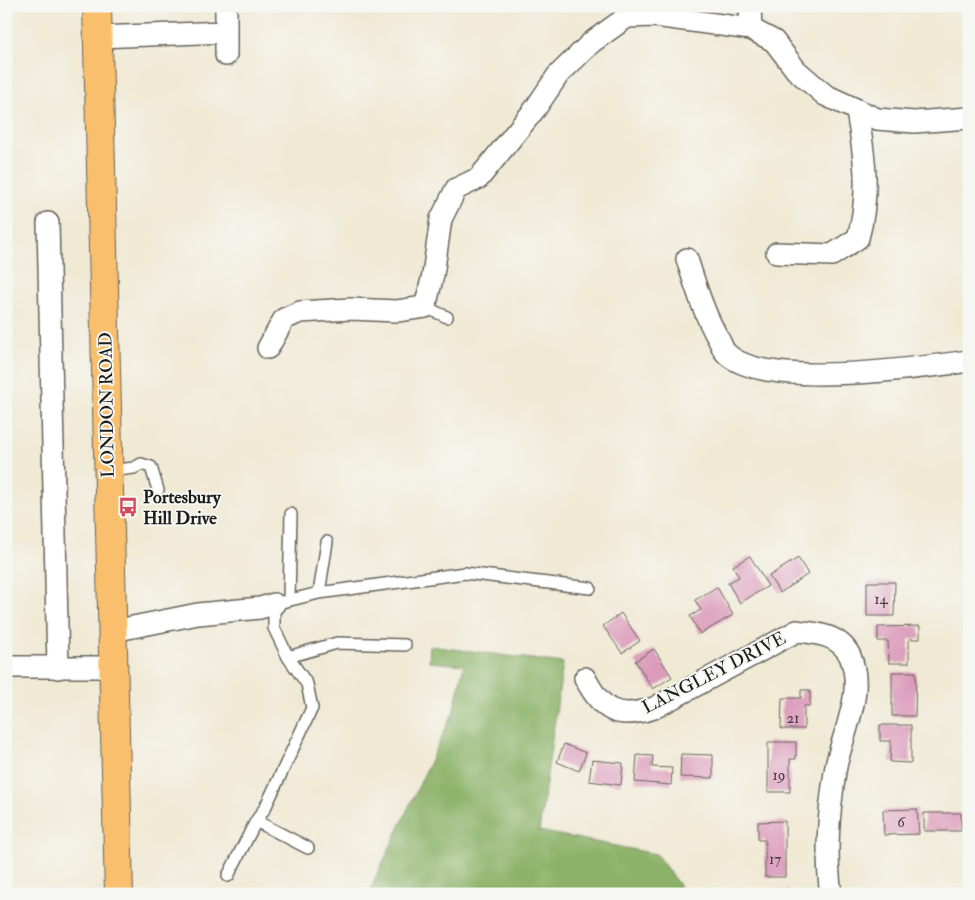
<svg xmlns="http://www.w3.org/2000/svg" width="975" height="900" viewBox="0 0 975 900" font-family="'IM FELL Double Pica',serif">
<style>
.forest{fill:#8bb267;stroke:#546742}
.building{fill:#dc9bbb}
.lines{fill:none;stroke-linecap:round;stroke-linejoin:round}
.lane-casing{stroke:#66645c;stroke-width:14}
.street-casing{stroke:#66645c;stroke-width:24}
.primary-casing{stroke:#66645c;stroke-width:30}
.lane{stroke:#fff;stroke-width:11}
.street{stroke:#fff;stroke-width:21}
.primary{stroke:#f9bf6d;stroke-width:28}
.labels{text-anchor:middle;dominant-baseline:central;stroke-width:4;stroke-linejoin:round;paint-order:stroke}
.number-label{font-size:15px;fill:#4c3c44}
.street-label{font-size:18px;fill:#1c1c1c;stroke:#f6f6f2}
.poi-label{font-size:18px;font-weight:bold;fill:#1c1c1c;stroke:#f6f6f2;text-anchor:start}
</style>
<rect width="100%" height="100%" fill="#f6f6f2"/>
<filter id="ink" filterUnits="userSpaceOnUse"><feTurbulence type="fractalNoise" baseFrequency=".02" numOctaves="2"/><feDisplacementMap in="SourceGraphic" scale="10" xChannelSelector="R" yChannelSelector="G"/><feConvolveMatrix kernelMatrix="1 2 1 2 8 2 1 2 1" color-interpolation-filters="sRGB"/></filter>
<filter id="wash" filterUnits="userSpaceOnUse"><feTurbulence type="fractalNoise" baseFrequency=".0096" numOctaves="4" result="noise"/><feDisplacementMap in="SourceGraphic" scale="20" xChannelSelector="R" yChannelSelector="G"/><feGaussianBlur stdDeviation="1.12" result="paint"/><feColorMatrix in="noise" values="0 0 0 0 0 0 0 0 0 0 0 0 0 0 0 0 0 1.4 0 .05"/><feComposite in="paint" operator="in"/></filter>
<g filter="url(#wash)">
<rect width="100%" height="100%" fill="#f0e9d4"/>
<path class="forest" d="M430 646 563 663 539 831 656 854 679 885V894H368L453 713 464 665 429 662Z"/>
<g id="blocks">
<path class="building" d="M750 556 768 586 740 603 728 583 739 577 733 566Z
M798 558 808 574 780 593 769 576Z
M867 582H895L894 616H867Z
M717 587 733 615 700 634 690 616 701 610 695 600Z
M621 613 640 641 622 653 603 626Z
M920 626V639H909V663H889L888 641H878V627Z
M654 649 672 677 653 689 635 661Z
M892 672H916L915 716H892Z
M801 690H810V706H804V729H781L782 698H801Z
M880 725H911V763L890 762 891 741H880Z
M768 742H796V759H790V792H768Z
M564 744 586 753 579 771 557 762Z
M681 754 713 755V778L680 777Z
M637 755 653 756 652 767 672 768 671 785 635 782Z
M592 760 623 763 621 785 589 781Z
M917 809 919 834 884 835 883 810Z
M924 813H961V831H924Z
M785 821V877H765V840H758V822Z
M767 890H789V894H767Z"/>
</g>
</g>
<g filter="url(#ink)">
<use href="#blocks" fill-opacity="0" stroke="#66645c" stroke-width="1"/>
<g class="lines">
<defs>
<path id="lane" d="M425 307 447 317
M109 471 134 468 141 464 151 467 158 490
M319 593 327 542
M289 599 291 514
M288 657 337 643 405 645
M256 821 308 848
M228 876 256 821 265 808 312 708 307 684 288 657 274 628V604L319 593 465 573 590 588"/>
<path id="street" d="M750 6 751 29
M226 9V55
M98 37 226 32
M48 223 58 668
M777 253 832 255 858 238C870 194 865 157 857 112
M687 259C696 287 704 314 719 340 721 344 723 350 726 353 762 390 919 368 969 361
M268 348 284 319 300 312 350 309 397 311 425 307 433 275 441 219 456 189 479 178 535 109 558 75 592 42 627 17 655 16 751 29 774 41 796 70 825 95 877 119 914 122 969 118
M113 631 198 614 260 608 274 604
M6 667H114
M585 678C602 711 617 720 654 708L797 631C817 633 840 635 850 656 866 694 841 734 835 772 829 812 825 853 831 894"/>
<path id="primary" d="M97 6 119 894"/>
</defs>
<use href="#lane" class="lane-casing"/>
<use href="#street" class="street-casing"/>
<use href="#primary" class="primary-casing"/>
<use href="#lane" class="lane"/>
<use href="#street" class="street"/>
<use href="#primary" class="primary"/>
</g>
</g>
<defs>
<symbol id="bus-bare" viewBox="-9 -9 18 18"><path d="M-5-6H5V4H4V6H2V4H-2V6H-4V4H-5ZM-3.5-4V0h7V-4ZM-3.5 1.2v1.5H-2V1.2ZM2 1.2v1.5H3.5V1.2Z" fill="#d1495b" stroke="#f6f6f2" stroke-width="2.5" paint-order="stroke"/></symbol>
</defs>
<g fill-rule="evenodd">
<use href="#bus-bare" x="114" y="493" width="28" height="28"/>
</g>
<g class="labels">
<g class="number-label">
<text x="881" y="599">14</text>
<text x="793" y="718">21</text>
<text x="779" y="775">19</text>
<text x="901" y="822">6</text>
<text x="775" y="859">17</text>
</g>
<g class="street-label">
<text transform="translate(107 405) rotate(-91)">LONDON ROAD</text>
<text transform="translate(714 673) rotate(-27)">LANGLEY DRIVE</text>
</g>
<g class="poi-label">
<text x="143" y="497">Portesbury<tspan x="143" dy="21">Hill Drive</tspan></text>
</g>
</g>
<rect width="975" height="900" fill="none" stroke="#f6f6f2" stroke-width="25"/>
</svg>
